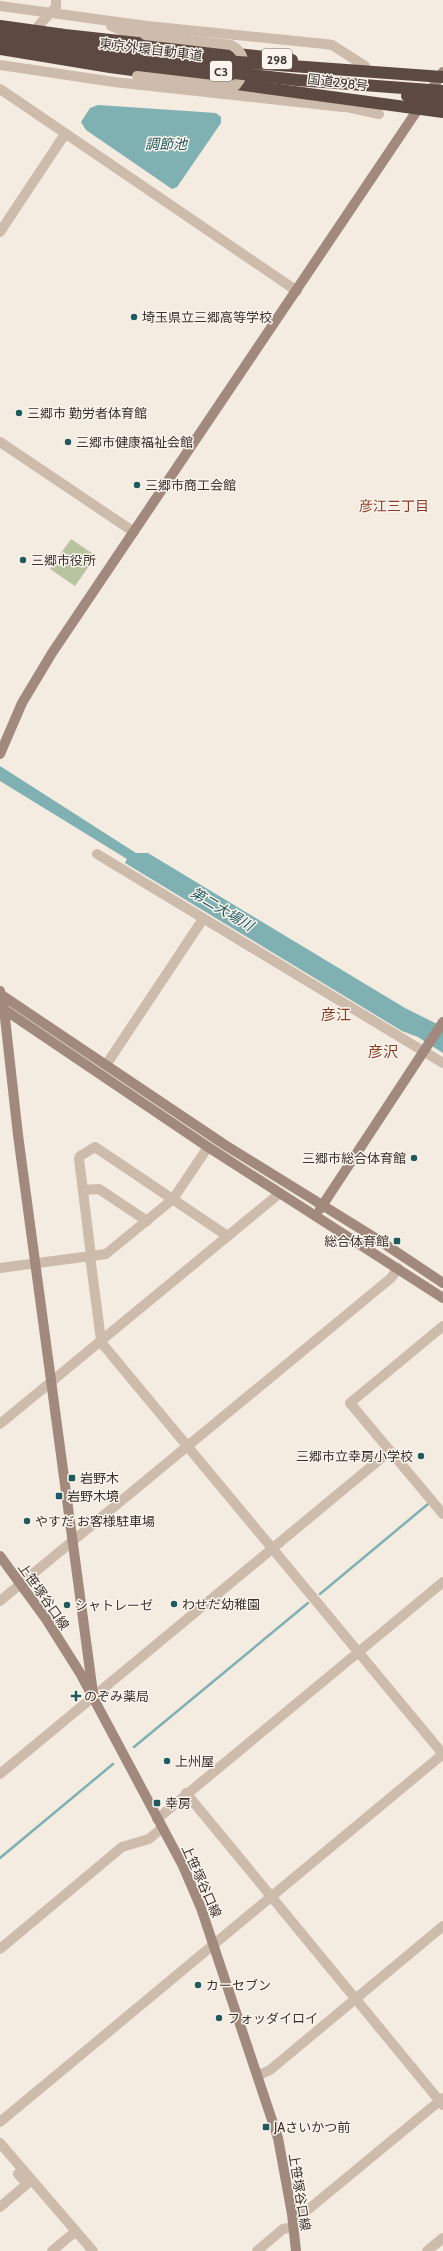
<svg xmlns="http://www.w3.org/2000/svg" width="443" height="2251" viewBox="0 0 443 2251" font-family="Cabin,'Noto Sans JP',sans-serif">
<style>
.green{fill:#b8c4a0}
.water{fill:#7fb0b2}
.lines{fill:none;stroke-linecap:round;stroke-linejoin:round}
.stream{stroke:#7fb0b2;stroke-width:2.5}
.street{stroke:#cdbbac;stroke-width:10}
.secondary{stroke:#a18a7d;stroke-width:10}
.highway{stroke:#5c4a42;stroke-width:12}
.street-bridge{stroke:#cdbbac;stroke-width:10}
.highway-bridge{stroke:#5c4a42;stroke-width:12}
.poi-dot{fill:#1f5a5e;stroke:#fbf5ee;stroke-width:1.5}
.labels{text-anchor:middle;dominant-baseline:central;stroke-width:3;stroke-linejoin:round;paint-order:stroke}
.shield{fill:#fbf5ee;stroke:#756b66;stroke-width:1}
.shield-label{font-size:12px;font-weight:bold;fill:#3b302b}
.street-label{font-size:13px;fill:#3b302b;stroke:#fbf5ee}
.poi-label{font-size:13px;fill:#3b302b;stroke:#fbf5ee;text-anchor:start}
.water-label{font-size:14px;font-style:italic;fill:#1f5a5e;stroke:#fbf5ee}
.neighbourhood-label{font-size:14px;fill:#8c3b22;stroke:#fbf5ee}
.quarter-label{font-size:15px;fill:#8c3b22;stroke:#fbf5ee}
</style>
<rect width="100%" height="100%" fill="#f4ebe1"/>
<path class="green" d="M71 539 96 556 75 586 50 569Z"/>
<path class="water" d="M98 105 216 113 221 117V123L177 187 172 189 86 130 81 122 90 108Z
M0 766 136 853H148L405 1008 443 1027V1053L418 1037 402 1031 125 863 127 859 0 781Z"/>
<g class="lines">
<path class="stream" d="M320 1594 428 1504
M134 1747 308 1603
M0 1858 113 1764"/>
<path class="street" d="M0 6 147 26 325 44 332 45 365 66
M39 25 56 7V0
M111 26 129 33 145 35
M0 65 114 82 343 107 361 102
M0 89 297 291
M347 107 379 114
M0 232 65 134
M0 442 134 532
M97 854 443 1063
M106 1065 203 919
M83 1190 99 1189 147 1221
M90 1256 101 1340
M91 1256 79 1159 80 1156 95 1147 226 1235
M0 1268 106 1254 173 1199 208 1147
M443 1326 350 1403 443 1514
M100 1341 443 1754
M0 1424 280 1193
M0 1601 391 1278 398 1268
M0 1774 390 1451
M186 1793 443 2105
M157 1819 443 1582
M0 1949 122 1847 149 1839 162 1828
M259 2075 270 2070 443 1926
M0 2122 443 1754
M0 2143 93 2251
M0 2207 27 2184 18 2174
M292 2214 304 2213 443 2098
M52 2251 76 2231
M257 2251 283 2229 294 2227
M427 2251 443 2238"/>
<path class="secondary" d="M0 754 22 703 52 653 443 72
M0 991 4 1009 18 1135 93 1693
M0 994 225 1145 377 1239 443 1283
M2 1008 208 1147 443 1298
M320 1209 443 1022
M0 1556 46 1619 80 1673 183 1866 201 1908 278 2138 292 2214 296 2251"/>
<path class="highway" d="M0 26 65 35 292 60
M0 49 110 67 443 112"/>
<path class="street-bridge" d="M137 76 221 86 236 85C247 73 247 53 231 45L145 35"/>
<path class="highway-bridge" d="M0 33 197 59 443 77
M0 43 145 63 297 80 443 91
M407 96 443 101"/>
</g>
<g class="poi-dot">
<circle cx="134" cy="317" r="4"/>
<circle cx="19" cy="413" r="4"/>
<circle cx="68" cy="442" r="4"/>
<circle cx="137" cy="485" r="4"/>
<circle cx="23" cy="560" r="4"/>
<circle cx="414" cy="1158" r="4"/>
<rect x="393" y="1237" width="8" height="8" rx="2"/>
<circle cx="421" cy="1456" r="4"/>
<rect x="68" y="1474" width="8" height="8" rx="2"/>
<rect x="55" y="1492" width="8" height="8" rx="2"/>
<circle cx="27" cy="1521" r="4"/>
<circle cx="174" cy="1604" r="4"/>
<circle cx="67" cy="1605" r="4"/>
<path d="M74 1690h4v4h4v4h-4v4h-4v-4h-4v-4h4z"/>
<circle cx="167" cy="1761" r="4"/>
<rect x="153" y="1799" width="8" height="8" rx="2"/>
<circle cx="198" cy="1985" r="4"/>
<circle cx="219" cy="2018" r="4"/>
<rect x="262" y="2123" width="8" height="8" rx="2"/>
</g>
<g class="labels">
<g class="shield">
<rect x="262" y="49" width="30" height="20" rx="3"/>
<rect x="210" y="61" width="22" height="20" rx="3"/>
</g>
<g class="shield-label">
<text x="277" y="59">298</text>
<text x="221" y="71">C3</text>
</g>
<g class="street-label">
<text transform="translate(151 49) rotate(7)">東京外環自動車道</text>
<text transform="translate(338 82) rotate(7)">国道298号</text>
<text transform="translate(44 1596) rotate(55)">上笹塚谷口線</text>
<text transform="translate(202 1881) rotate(66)">上笹塚谷口線</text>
<text transform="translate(300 2192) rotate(81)">上笹塚谷口線</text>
</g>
<g class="poi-label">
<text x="142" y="317">埼玉県立三郷高等学校</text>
<text x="27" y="413">三郷市 勤労者体育館</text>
<text x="76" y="442">三郷市健康福祉会館</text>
<text x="145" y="485">三郷市商工会館</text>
<text x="31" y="560">三郷市役所</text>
<text x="406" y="1158" text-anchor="end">三郷市総合体育館</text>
<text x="389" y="1241" text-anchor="end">総合体育館</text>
<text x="413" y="1456" text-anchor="end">三郷市立幸房小学校</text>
<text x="80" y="1478">岩野木</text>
<text x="67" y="1496">岩野木境</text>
<text x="35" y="1521">やすだ お客様駐車場</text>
<text x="182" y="1604">わせだ幼稚園</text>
<text x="75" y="1605">シャトレーゼ</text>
<text x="84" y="1696">のぞみ薬局</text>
<text x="175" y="1761">上州屋</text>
<text x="165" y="1803">幸房</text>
<text x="206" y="1985">カーセブン</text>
<text x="227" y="2018">フォッダイロイ</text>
<text x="274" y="2127">JAさいかつ前</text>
</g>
<g class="water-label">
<text x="166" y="144">調節池</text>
<text transform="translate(222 909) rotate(31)">第二大場川</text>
</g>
<g class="neighbourhood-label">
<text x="394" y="506">彦江三丁目</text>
</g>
<g class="quarter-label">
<text x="336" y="1015">彦江</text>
<text x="383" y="1052">彦沢</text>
</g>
</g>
</svg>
